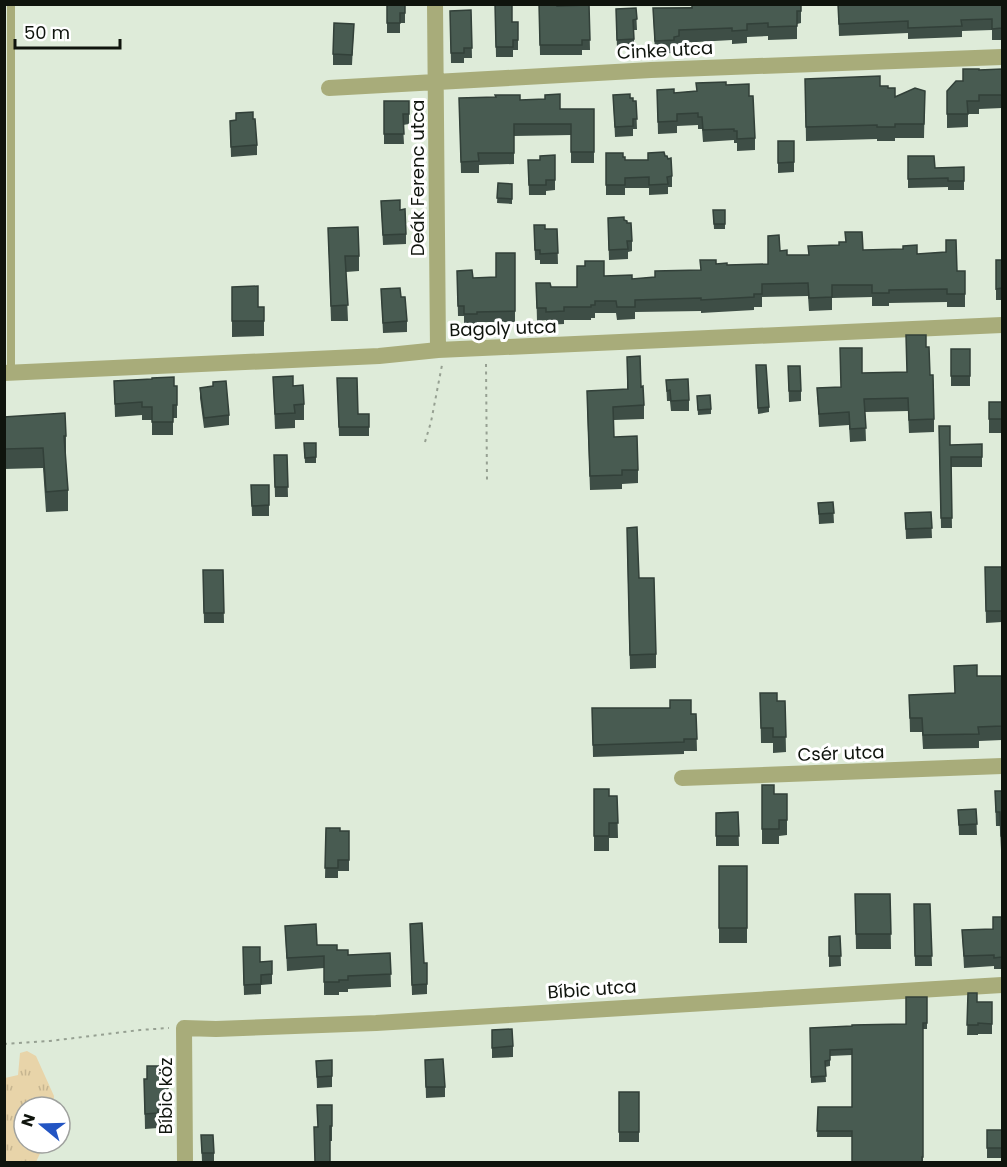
<svg xmlns="http://www.w3.org/2000/svg" width="1007" height="1167" viewBox="0 0 1007 1167" font-family="Poppins,sans-serif">
<style>
.grass{fill:url(#grass-tufts)}
.lines{fill:none;stroke-linecap:round;stroke-linejoin:round}
.path{stroke:#96a092;stroke-width:2;stroke-dasharray:3 4.5;stroke-linecap:butt}
.service{stroke:#a8ac7a;stroke-width:8}
.minor{stroke:#a8ac7a;stroke-width:16}
.wall{fill:#3e4e46}
.building{fill:#485b51;stroke:#324039;stroke-width:1.5}
.labels{text-anchor:middle;dominant-baseline:central;stroke-width:6;stroke-linejoin:round;paint-order:stroke}
.street-label{font-size:18px;fill:#0f140d;stroke:#fff}
</style>
<defs>
<pattern id="grass-tufts" width="24" height="20" patternUnits="userSpaceOnUse" patternTransform="scale(1.5)"><rect width="24" height="20" fill="#e8d4a9"/><path d="M3 7l-1-3M5 7V3M7 7l1-3M15 17l-1-3M17 17v-4M19 17l1-3" fill="none" stroke="#c6b590"/></pattern>
</defs>
<rect width="100%" height="100%" fill="#deebd9"/>
<path class="grass" d="M27 1051 36 1056 54 1096 53 1107H24V1143H45L36 1162H5V1078L18 1075 20 1053Z"/>
<g class="lines">
<path class="path" d="M486 364 487 481
M425 442 431 422 442 365
M4 1044 50 1041 140 1030 169 1028"/>
<path class="service" d="M11 4V373"/>
<path class="minor" d="M435 4 438 350
M329 88 651 70 1002 57
M4 373 379 356 438 350 1002 325
M682 778 1002 766
M185 1162 184 1028 216 1029 376 1023 1002 985"/>
</g>
<path class="wall" d="M387 4H405V23H400V33H387Z
M495 4 512 22H518V50H513V57H496Z
M539 4 557 6 589 5 590 50H582V55H540Z
M801 4V23L797 24V39L768 40V36L747 37V43L732 44V40L679 43V49H674V53L655 54 653 8Z
M838 4H1002V40H992V30L962 31V37L908 39V33L839 36Z
M636 8 637 30H634V50H617L616 9Z
M471 10 472 58H464V63H451L450 11Z
M354 24 352 65H333V54Z
M1002 69V108L979 109V114H968V127L947 128V91L979 70Z
M805 79 880 86 888 88 895 97 925 91 924 138H895V141H877V139L806 141Z
M726 85 749 96 755 138V150L737 151V143H734V140L703 142 702 129H698V125L677 126V133L658 134 657 90 674 93 696 91Z
M613 95 630 98 633 101H636L637 129H633V136L615 137Z
M459 98 520 100 560 109H594V163H571V135L514 136V164L479 165V173H461Z
M384 101H409V124L403 125 404 144H384Z
M253 119 257 145V155L231 157 230 121Z
M778 141H794V172L778 173Z
M606 153 623 157 625 160H648L665 156 672 176V187H668V194L649 195V188H625V195H606Z
M555 155V190L546 191V195H529L528 160H540Z
M908 156 935 168 964 167V190H948V187L908 188Z
M498 183 512 184V204L497 203Z
M381 201 400 210 406 234V244L383 245Z
M713 210H725V229H714Z
M608 218 624 220 632 241V251L628 252V259L609 260Z
M534 225 545 229H557L558 264H540V260H535Z
M328 228 359 256V271L346 272 348 321H331Z
M863 250 917 254 957 271H965V307H947V302L889 303V306H872V297L832 298V310L809 311 808 296 762 297V307H754V310L701 313V311L635 312V319L617 320 616 313H595V318H591V320H564V324L546 325V320L537 321 536 283 551 287H577L604 276 632 279 655 277 700 270 716 264 727 265 768 264 780 251 787 255H808Z
M515 253V322H477V324L464 325V316H458L457 271 473 278 496 277Z
M996 260H1002V300H996Z
M232 287 258 307H264V336L232 337Z
M381 289 401 297 407 321V332L383 333Z
M926 347 934 419V432L909 433 908 411 865 412 866 441 850 442 849 425 819 427 817 388 841 387 862 373 907 372Z
M951 349H970V386H951Z
M627 357 641 387 644 405V419L614 420V437L638 470V483L622 484V489L590 490 587 404 627 389Z
M756 365 769 407V412L758 414Z
M788 366 801 391V401L789 402Z
M273 377 293 386 304 404V420H295V428L275 429Z
M337 378 358 414H369V436H339Z
M666 380 689 400V411H671L670 401H667Z
M114 381 177 386V418H173V435H152V420H142V415L115 417Z
M200 388 229 415V425L204 428 200 398Z
M697 396 711 409V414L698 415Z
M989 402H1002V433H989Z
M4 417 66 436V456H65L68 490V511L46 512 43 468 4 469Z
M939 426 950 445 982 444V467H951L952 528H941Z
M304 443H316V463H305Z
M274 455H287L288 497H275Z
M251 485H269V516H252Z
M833 502 834 523 819 524 818 503Z
M931 512 932 538 906 539 905 513Z
M627 542 639 578 656 654V668L630 669Z
M985 567H1002V622L986 623Z
M203 570H223L224 623H204Z
M977 676H1002V740L979 741V748L923 749 922 732H910L909 695 954 693Z
M760 693 777 701H785L786 752 773 753V743H761Z
M592 708 696 714 697 751H684V754L593 757Z
M762 785 774 794H787V835L779 836V844H762Z
M594 789 609 796H617L618 838H609V851H594Z
M995 791H1002V850H1001L1000 826H996Z
M976 809 977 835H959L958 810Z
M738 812 739 846H716V813Z
M326 828 340 831H349V871H338V878H325Z
M719 866H747V943H719Z
M855 894H890L891 949H856Z
M914 904H930L932 966H915Z
M1002 917V969H994V966L964 968 962 930 993 929Z
M410 924 424 963H427V994L412 995Z
M285 926 317 945 337 950 348 955 390 953 391 987 348 989V992H339V995H324V968L287 971Z
M840 936 841 966 829 967V937Z
M243 958 260 962 272 961V984L261 985V994L244 995Z
M968 993 977 1002H992V1034H978V1035H967Z
M927 997V1029H923V1162H852V1137H817L818 1107H852V1055L830 1056V1066L825 1067 826 1082 811 1083 810 1028 906 1024Z
M492 1030 513 1046V1057L492 1058Z
M332 1060V1087L317 1088 316 1061Z
M425 1060 445 1087V1097L426 1098Z
M144 1079H168V1118H158V1128L145 1129Z
M619 1092H639V1142H619Z
M332 1105V1141H330L317 1127Z
M987 1130H1002V1158H987Z
M201 1135 214 1153V1162H202Z"/>
<path class="building" d="M387 4H405V13H400V23H387Z
M495 4H512V22H518V40H513V47H496Z
M539 4H557V6L589 5 590 40H582V45H540Z
M692 4H801V11H797V26L768 27V23L747 24V30L732 31V28L679 30V36L674 37V40L655 41 653 8H692Z
M838 4H1002V28L992 29V19L961 20 962 26 908 28V21L839 24Z
M636 8 637 19 633 20 634 39 617 40 616 9Z
M471 10 472 48H464V53H451L450 11Z
M334 23 354 24 352 55 333 54Z
M963 69H979V70L1002 69V95H979V101H967L968 114H947V91L956 81H963Z
M880 76V86H888V88H895V97L915 88 925 91 924 124H895V127H877V125L806 127 805 79Z
M726 82V85L749 84V96H753L755 138 737 139V131H734V129L703 130 702 117H698V113L677 114V121L658 122 657 90 674 89V93L697 91 696 83Z
M560 94V109H594V152H571V124H514V153H478L479 161 461 162 459 98 496 97 495 95H520V100L545 99V95Z
M630 94V98H633V101H636L637 119H633V126L615 127 613 95Z
M384 101H409V114H403L404 134H384Z
M253 112V119H255L257 145 231 147 230 121 236 120V113Z
M778 141H794V162L778 163Z
M664 152 665 156H667L668 159 671 158 672 176 667 177 668 184 649 185V177L625 178V185H606V153H623V157H625V160H648V153Z
M555 155V180H546V185H529L528 160H540V156Z
M908 156H934L935 168 964 167V181H948V178L908 179Z
M498 183 512 184V199L497 198Z
M400 200V210L405 209 406 234 383 235 381 201Z
M713 210H725V224H714Z
M624 217V220L627 221V223H631L632 241H627L628 249 609 250 608 218Z
M534 225H545V229H557L558 253 540 254V250H535Z
M358 227 359 256H345L348 305 331 306 328 228Z
M845 232H862L863 250 903 249V246L917 245V254L946 252V240H956L957 271H965V294H947V289L889 290V293H872V285H832V297L809 298 808 283 762 284V294H754V297L701 300V298L635 300V307H617L616 301H595V305H591V307H564V311L546 312V308H537L536 283H550L551 287H577V266H585V261H604V276L632 275V279L655 277V271L701 270 700 260H716V264L727 263V265L768 264V236L779 235 780 251 787 250V255H809L808 246 839 245V242H846Z
M496 253H515V311L477 312V314H464V306H458L457 271 472 270 473 278 496 277Z
M996 260H1002V288L996 289Z
M258 286V307H264V321H232V287Z
M400 288 401 297H405L407 321 383 323 381 289Z
M906 335H926V347H929L930 375H933L934 419 909 420 908 398 864 399 866 428 850 429 849 412 819 414 817 388 841 387 840 348H862V373L907 372Z
M951 349H970V376H951Z
M640 356 641 387 643 386 644 405 613 407 614 437 637 436 638 470H622V475L590 476 587 391 628 389 627 357Z
M756 365H766L769 407 758 408Z
M788 366H800L801 391H789Z
M293 376V386L303 385 304 404 294 405 295 413 275 414 273 377Z
M174 377V386H177V405H173V422H152V407H142V402L115 404 114 381 152 379V378Z
M337 378H357L358 414H369V427H339Z
M688 379 689 400 671 401 670 390 667 391 666 380Z
M226 381 229 415 204 418 200 388 213 386V382Z
M710 395 711 409 698 410 697 396Z
M989 402H1002V419H989Z
M65 413 66 436H64L68 490 46 492 43 448 4 449V417Z
M939 426H950V445L982 444V457H951L952 518H941Z
M304 443H316V457L305 458Z
M274 455H287L288 487H275Z
M251 485H269V505L252 506Z
M833 502 834 513 819 514 818 503Z
M931 512 932 528 906 529 905 513Z
M637 527 639 578H654L656 654 630 655 627 528Z
M985 567H1002V611H986Z
M203 570H223L224 613H204Z
M977 665V676H1002V726L978 727 979 734 923 735 922 718H910L909 695 955 693 954 666Z
M760 693H777V701H785L786 737H773V728H761Z
M670 700H691V714H696L697 739H684V742L593 745 592 708H670Z
M762 785H774V794H787V820H779V829H762Z
M594 789H609V796H617L618 823H609V836H594Z
M995 791H1002V836H1001L1000 812H996Z
M976 809 977 824 959 825 958 810Z
M738 812 739 836H716V813Z
M326 828H340V831H349V860H338V868H325Z
M719 866H747V928H719Z
M855 894H890L891 934H856Z
M914 904H930L932 956H915Z
M993 917H1002V957L994 958V955L964 956 962 930 993 929Z
M422 923 424 963H427V984L412 985 410 924Z
M316 924 317 945H337V950H348V955L390 953 391 974 348 976V980H339V982H324V956L287 958 285 926Z
M840 936 841 956H829V937Z
M243 947H260V962L272 961V974L261 975V984L244 985Z
M968 993H977V1002H992V1024L978 1023V1025H967Z
M906 997H927V1023H923V1157H922V1162H852V1131H817L818 1107H852V1049L830 1050V1060L825 1061 826 1076 811 1077 810 1028 852 1026V1025L906 1024Z
M512 1029 513 1046 492 1048V1030Z
M443 1059 445 1087H426L425 1060Z
M332 1060V1076L317 1077 316 1061Z
M147 1066H163V1079H168V1103H158V1113L145 1114 144 1079H147Z
M619 1092H639V1132H619Z
M317 1105H332V1126H330V1162H315L314 1127H318Z
M987 1130H1002V1148H987Z
M201 1135H213L214 1153H202Z"/>
<g class="labels">
<g class="street-label">
<text transform="translate(665 50) rotate(-3)">Cinke utca</text>
<text transform="translate(417 178) rotate(-90)">Deák Ferenc utca</text>
<text transform="translate(503 328) rotate(-2)">Bagoly utca</text>
<text transform="translate(841 753) rotate(-2)">Csér utca</text>
<text transform="translate(592 989) rotate(-4)">Bíbic utca</text>
<text transform="translate(165 1096) rotate(-90)">Bíbic köz</text>
</g>
</g>
<rect width="1007" height="1167" fill="none" stroke="#0f140d" stroke-width="12"/>
<g transform="translate(42 1125) rotate(289)"><circle r="28" fill="#ffffff" stroke="#9fa19e" stroke-width="1.5"/>
<path d="M0-4.5L10 22L0 15L-10 22Z" fill="#2355c3"/>
<text y="-9" font-size="16" font-weight="bold" text-anchor="middle" fill="#0f140d">N</text>
</g>
<path d="M15 39v9h105v-9" fill="none" stroke="#0f140d" stroke-width="3"/>
<text x="24" y="39" font-size="18" fill="#0f140d" stroke="#ffffff" stroke-width="4.5" paint-order="stroke">50 m</text>
</svg>
